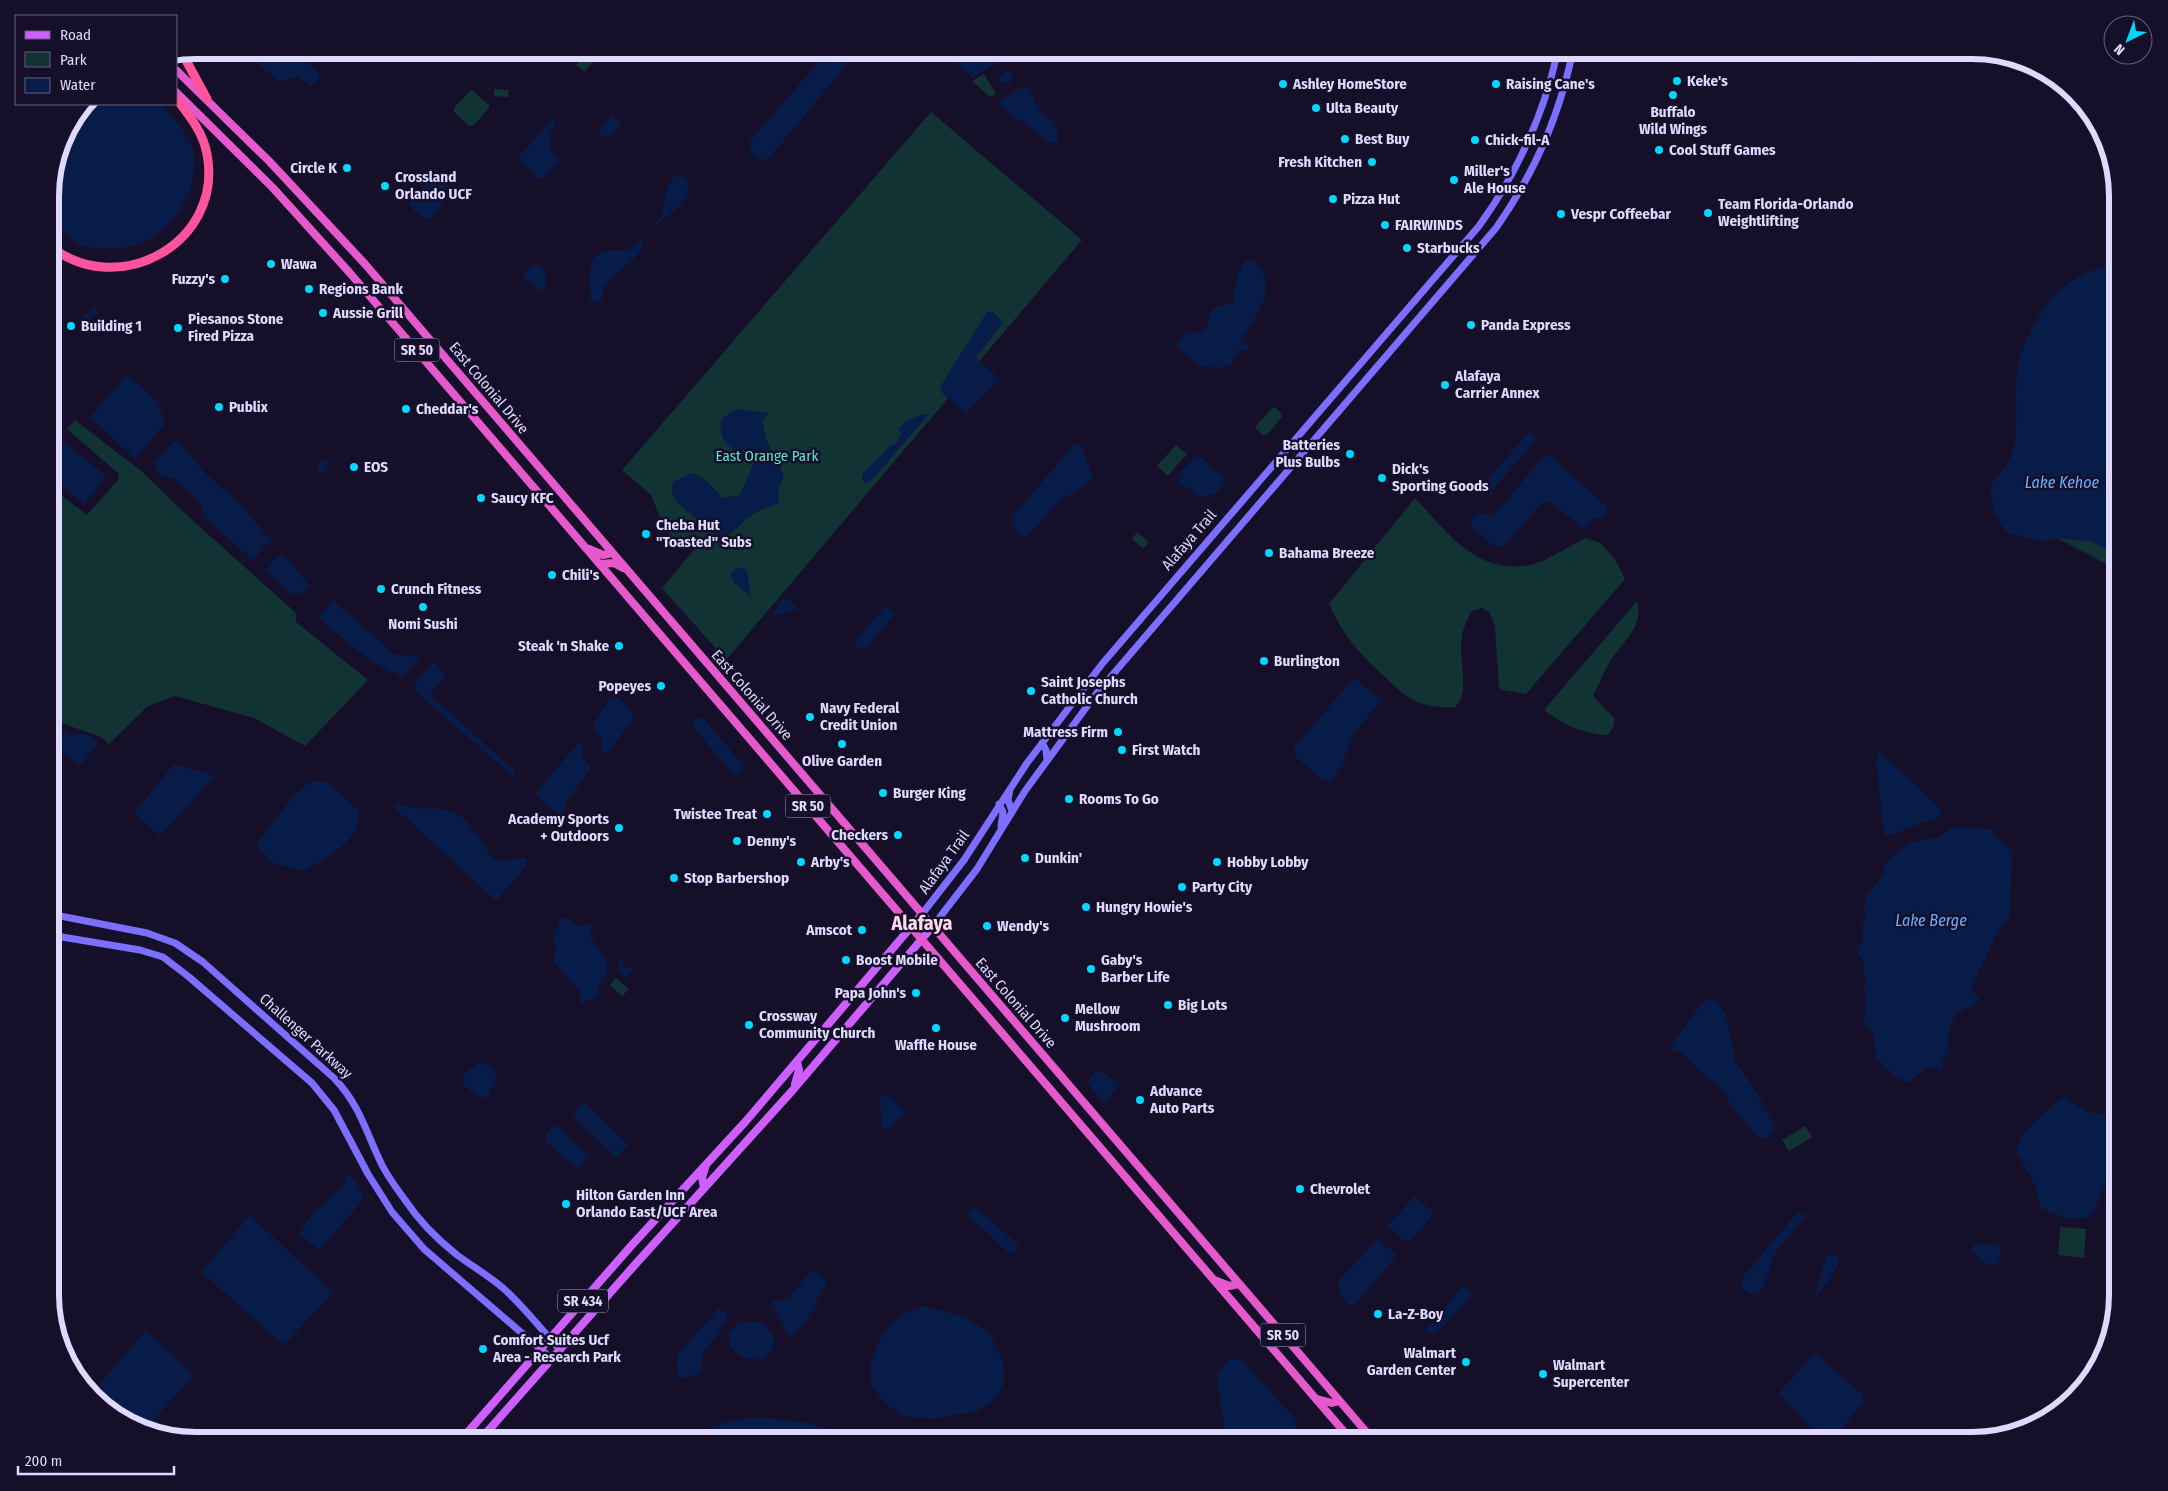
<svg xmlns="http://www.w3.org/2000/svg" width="2168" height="1491" viewBox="0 0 2168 1491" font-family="'Fira Sans Condensed',sans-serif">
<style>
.green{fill:#123334}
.water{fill:#081c4a}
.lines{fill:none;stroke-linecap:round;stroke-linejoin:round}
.stream{stroke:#081c4a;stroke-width:1}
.secondary{stroke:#7c6fff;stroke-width:7}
.primary{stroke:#cd5fff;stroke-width:8}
.trunk{stroke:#e659cd;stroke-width:8}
.motorway{stroke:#ff539b;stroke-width:9}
.poi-dot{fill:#04d7ff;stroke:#150f2a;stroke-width:2}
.labels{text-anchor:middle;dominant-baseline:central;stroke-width:5;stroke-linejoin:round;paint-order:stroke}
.shield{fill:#150f2a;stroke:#a29cbf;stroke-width:1}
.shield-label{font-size:14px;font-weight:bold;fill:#dfd8ff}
.poi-label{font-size:15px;font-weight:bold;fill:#dfd8ff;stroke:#150f2a;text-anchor:start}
.street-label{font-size:15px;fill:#dfd8ff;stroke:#150f2a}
.park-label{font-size:15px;fill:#5ee5cc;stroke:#150f2a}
.water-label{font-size:16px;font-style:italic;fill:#66afff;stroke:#150f2a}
.district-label{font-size:20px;font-weight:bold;fill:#ffdaef;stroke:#150f2a}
.rim{fill:none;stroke:#dfd8ff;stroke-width:6}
</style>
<rect width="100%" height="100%" fill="#150f2a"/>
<path class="green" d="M586 53 595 60 584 72 576 65Z
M984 74 996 94 990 97 972 81Z
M494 89 509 90 508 97 494 96Z
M470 91H473L489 105V108L474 125 469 126 454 112V108Z
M931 112 1082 240 726 660 662 588 699 544 692 547 673 538 664 527 651 495 622 470Z
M1275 407 1281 413 1282 417 1267 435H1263L1256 429V426L1272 408Z
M61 415 62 423 50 437V418Z
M75 420 140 470 191 519 296 613V622L368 680 305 746 254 718 175 696 148 706 109 744 101 737 50 719V487L87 515 119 479 118 473 67 429Z
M1176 445 1187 454 1168 476 1157 466Z
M1415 498C1448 533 1476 575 1531 565 1546 561 1570 546 1586 538L1601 543 1616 561 1625 579 1526 694 1502 690 1499 687 1495 626 1489 612 1481 608 1472 611C1465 622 1462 632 1461 645 1460 664 1470 692 1455 707 1443 708 1432 707 1420 703 1407 699 1397 688 1387 679 1360 654 1344 637 1329 604Z
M1137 532 1149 542 1143 549 1132 539Z
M2057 538 2090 541 2109 550 2118 552V570Z
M1637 601C1644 627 1624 640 1611 660 1604 671 1599 684 1593 696L1614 718V725L1608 735C1583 734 1563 725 1544 710Z
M616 978 629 989 622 996 610 985Z
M1805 1126 1812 1137 1789 1151 1782 1140Z
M2060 1227 2086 1229 2084 1258 2058 1255Z"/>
<path class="water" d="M258 50 293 51 317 71 319 78 311 86 297 76 281 82 258 64 257 60 260 55Z
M829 50H846L850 55 848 63 770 157 762 161 750 153 751 148 749 145 751 140Z
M946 50H997L1003 56 1000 61 972 78 959 64 951 61 952 56Z
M1853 50H1877L1863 66 1853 53Z
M1008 69 1014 76 1010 83 1000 82V76Z
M1026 85 1040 111 1054 122 1059 136 1056 143H1047C1037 130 1026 124 1012 115 1007 111 1003 106 997 102Z
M86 104H160C171 114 192 138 194 153 200 203 157 253 105 248 98 248 89 248 83 246 70 240 60 230 50 220V187L61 140Z
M612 115 620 122V126L611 135 601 136 598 132Z
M556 119C551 137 544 138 555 158L560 161 543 178 539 179 525 167 518 157 552 120Z
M435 173 438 174 453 192 429 220C422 216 411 211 409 203Z
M678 175 688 180C691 207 662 217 647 234 642 240 643 249 637 255 628 266 615 274 605 284L602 290V300L591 302C590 287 584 259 602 252 610 249 621 253 629 249 635 247 654 226 659 219 669 206 661 183 678 175Z
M1253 259 1266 279 1265 298 1251 326 1245 331 1242 340 1251 347 1246 351 1240 350 1233 358 1232 364C1207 374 1193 364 1176 345L1187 333 1205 331 1212 309 1233 302 1236 279 1244 262Z
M2118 261V552L2109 550 2090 541 2057 538 2041 542 2006 532 1994 512 1990 486C1997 476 2008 465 2012 454 2020 429 2014 400 2017 374 2020 343 2043 301 2069 283 2082 274 2103 265 2118 261Z
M536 264C548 267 547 281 544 291H540L524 278 525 272Z
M93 306 99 311 94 316 93 315 87 324 82 319 86 313 88 315Z
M992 311 1001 320 1002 324 977 356V360L998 377 997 381 966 413 942 393 940 387 987 312Z
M127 375 154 398 166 422 135 459 90 417Z
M737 409 769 413 762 421 766 439 784 475 779 489V503L756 512 724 538 716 535 678 504 671 491 674 481 693 473C706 479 714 487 722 498L740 495 754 463C737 451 714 443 722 418Z
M924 414H929L871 481 866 484 862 480V475L890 446 895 444 901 435 899 428 906 421Z
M1529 432 1537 439 1490 493 1481 487Z
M61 439 106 476 84 504 50 477V453Z
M178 441 205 473 238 502 271 540 253 560 204 517 201 503 174 479 163 477 156 471 154 463 172 443Z
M1075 444H1081L1093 478 1084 486 1058 502 1025 539 1010 523 1014 514Z
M1549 455 1605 505 1608 511 1605 516 1594 518 1584 529 1550 502 1542 503 1504 546 1495 547 1472 527V519L1478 513 1492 516 1503 505 1541 459Z
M1195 457H1201L1226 480 1218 492 1203 498 1179 483 1178 476Z
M326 460 330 463 325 472 320 474 316 470 320 462Z
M283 554 310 586 301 593 293 595 266 571 272 561Z
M743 568 747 570 751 596 733 582 731 574 735 569Z
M782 599H788L799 609 775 616 773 614Z
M333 600 394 654 420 657 403 677 372 662 318 618Z
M885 606 893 611 894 615 865 649 860 648 855 644 856 640Z
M434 662 445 673 444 678 431 692 432 697 515 771 514 777 415 691V683Z
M1354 678 1381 700 1353 735 1343 761 1333 780 1323 781 1295 756 1294 747Z
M611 697 619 698 634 715 631 723 606 754 603 752 601 739 593 725Z
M700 717 705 720 742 764V772L735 775 730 771 692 725 693 722Z
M50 724 72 735 81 733 91 736 98 743 81 765 71 760 50 738Z
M580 741 583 758 591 768 567 801 561 817 535 794Z
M1881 753 1939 807 1941 810 1940 816 1888 836 1884 834 1876 761 1878 754Z
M174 764 215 776 160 836 134 813Z
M311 781 327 782 358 810C358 816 359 824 356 829 347 848 319 862 302 871L273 863 258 848 259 841 293 796Z
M396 803 413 808 442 809 453 812 467 821 493 859C507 863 512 858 526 858V867L496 901 393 806Z
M1954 827 1990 829 2012 852 2010 917 1999 928 1971 989 1980 1000C1973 1007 1962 1008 1956 1015 1949 1024 1947 1039 1949 1049L1942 1062 1943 1071 1934 1068H1926L1908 1083 1894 1076 1876 1058 1874 1034 1863 1021C1870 1003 1860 995 1867 979L1863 973 1864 962 1857 952 1864 936 1861 930 1866 915 1864 905 1866 896 1883 875 1886 863 1908 844 1924 839H1935Z
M560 919H568L578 926 593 924 590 935C601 957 618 964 598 989L599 996 580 1004V990L554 963 556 946 553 937Z
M622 960 625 967 634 968 632 972H627L629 977 626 979 622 973 619 971 620 967 618 961Z
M1709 1000H1714L1726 1013 1735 1061 1756 1091 1775 1127C1774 1135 1767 1139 1760 1139L1757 1136 1729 1103 1725 1093 1679 1051H1672L1670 1047 1701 1004Z
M480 1061 495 1070 496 1079 486 1099 474 1094 463 1084V1075Z
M1100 1070 1117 1083V1088L1106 1102H1103L1087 1082 1096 1071Z
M888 1095 905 1112 888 1130 882 1127V1114L878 1103 882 1097Z
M2065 1097 2087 1112 2118 1116V1152L2094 1211 2089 1217 2067 1219 2041 1209 2033 1181 2016 1152 2023 1133 2058 1100Z
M584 1102 628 1145 616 1158 572 1115Z
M555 1124 589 1156 577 1169 546 1141V1134Z
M349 1173 358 1185 364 1199 320 1249 299 1235 310 1216 341 1188Z
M1415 1196 1434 1213 1412 1240 1406 1242 1387 1226Z
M976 1208 1018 1244 1016 1251 1010 1254 968 1215 971 1209Z
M1797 1213 1806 1215 1804 1219C1795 1230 1784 1241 1776 1252 1768 1265 1764 1315 1740 1285L1742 1278Z
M250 1215 333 1293 284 1345 201 1272Z
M1377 1240 1396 1253 1393 1260 1356 1303 1349 1306 1339 1291V1280Z
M1976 1243 1996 1245 2000 1248 2001 1255 1996 1264 1991 1266 1979 1258 1971 1249Z
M1828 1254 1836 1256 1840 1261 1830 1279 1816 1296 1822 1269Z
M50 1268 57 1269 62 1277 50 1286Z
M816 1272 827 1281 807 1320 790 1338 771 1305 774 1301 789 1298 809 1273Z
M1461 1288H1467L1472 1295 1435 1335 1426 1330Z
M925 1306 964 1317 989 1332 1003 1361 1004 1384 993 1402 977 1411 934 1419 904 1416 885 1403 871 1385V1360L883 1333 902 1314Z
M719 1308 728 1315 715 1338 701 1354 702 1363 700 1374 680 1379 677 1373V1355Z
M739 1322H761L773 1335V1348C771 1351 768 1355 765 1357 750 1365 720 1351 731 1331 733 1328 737 1325 739 1322Z
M146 1330 190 1372 192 1377 150 1424 136 1421 99 1389 100 1383Z
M1815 1353 1863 1395V1402L1834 1438 1828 1439 1814 1430 1779 1393Z
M1241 1359 1297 1421 1294 1434 1289 1441H1229L1226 1438 1216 1375 1228 1360Z
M757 1417 809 1423 856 1437 862 1441H692C716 1422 727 1421 757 1417Z"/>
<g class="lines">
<path class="stream" d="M307 179 353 230
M280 213 308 243
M361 239 416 304
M316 252 319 255
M325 263 330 268
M345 286 350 292
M356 298 385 332
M424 313 436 327
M399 348 468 431
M521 426 565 478
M491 457 512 480
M572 487 617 539
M530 501 584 563
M627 551 640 567
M646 573 670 600
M601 581 622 608
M676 608 715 653"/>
<path class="secondary" d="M1042 743 1046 750 1047 760
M1010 789 1008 800 1012 811
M999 804 1003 812 1001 826
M50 914 147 933 175 943 203 962 335 1079C361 1107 366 1133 382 1165 388 1177 397 1189 405 1200 419 1221 437 1239 457 1255 472 1266 489 1276 503 1288 524 1307 541 1329 560 1350
M922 914 964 860 1027 763 1102 664 1479 226C1518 172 1544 115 1558 50
M933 926 977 869 1025 791 1096 694 1496 228C1534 174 1560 115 1573 50
M50 935 140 950 163 957 189 977 312 1083 334 1110 368 1174 392 1212 424 1249 552 1359"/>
<path class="primary" d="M795 1084 799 1070 797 1062
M704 1188 702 1177 706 1165
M460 1441 631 1246 746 1121 922 914
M479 1441 632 1268 792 1091 933 926"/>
<path class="trunk" d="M176 70 269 161 365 264 1374 1441
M176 92 273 188 349 272 1352 1441
M589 549 603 555 612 553
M600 564 614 563 623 568
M1217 1281 1229 1286 1239 1284
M1317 1399 1332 1403 1339 1401"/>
<path class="motorway" d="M182 53 207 99
M50 246C119 301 224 242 207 154 203 132 189 115 176 98"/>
</g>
<g class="poi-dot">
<circle cx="1677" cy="81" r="5"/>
<circle cx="1283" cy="84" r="5"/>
<circle cx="1496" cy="84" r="5"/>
<circle cx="1673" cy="95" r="5"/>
<circle cx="1316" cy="108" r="5"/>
<circle cx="1345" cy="139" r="5"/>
<circle cx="1475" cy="140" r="5"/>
<circle cx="1659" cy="150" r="5"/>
<circle cx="1372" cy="162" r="5"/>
<circle cx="347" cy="168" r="5"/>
<circle cx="1454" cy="180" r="5"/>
<circle cx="385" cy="186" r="5"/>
<circle cx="1333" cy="199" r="5"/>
<circle cx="1708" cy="213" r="5"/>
<circle cx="1561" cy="214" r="5"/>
<circle cx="1385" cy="225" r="5"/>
<circle cx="1407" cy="248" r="5"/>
<circle cx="271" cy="264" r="5"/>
<circle cx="225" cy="279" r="5"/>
<circle cx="309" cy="289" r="5"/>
<circle cx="323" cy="313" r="5"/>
<circle cx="1471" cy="325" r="5"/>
<circle cx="71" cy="326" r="5"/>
<circle cx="178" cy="328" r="5"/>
<circle cx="1445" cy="385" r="5"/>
<circle cx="219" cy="407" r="5"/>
<circle cx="406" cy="409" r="5"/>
<circle cx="1350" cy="454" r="5"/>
<circle cx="354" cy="467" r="5"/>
<circle cx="1382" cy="478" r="5"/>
<circle cx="481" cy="498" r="5"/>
<circle cx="646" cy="534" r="5"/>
<circle cx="1269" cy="553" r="5"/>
<circle cx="552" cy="575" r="5"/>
<circle cx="381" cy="589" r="5"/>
<circle cx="423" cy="607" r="5"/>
<circle cx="619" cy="646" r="5"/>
<circle cx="1264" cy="661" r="5"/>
<circle cx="661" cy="686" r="5"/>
<circle cx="1031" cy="691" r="5"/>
<circle cx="810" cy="717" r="5"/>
<circle cx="1118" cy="732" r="5"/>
<circle cx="842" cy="744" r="5"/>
<circle cx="1122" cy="750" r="5"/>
<circle cx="883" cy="793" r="5"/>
<circle cx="1069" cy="799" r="5"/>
<circle cx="767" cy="814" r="5"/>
<circle cx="619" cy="828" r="5"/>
<circle cx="898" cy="835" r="5"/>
<circle cx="737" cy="841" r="5"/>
<circle cx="1025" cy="858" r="5"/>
<circle cx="801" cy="862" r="5"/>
<circle cx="1217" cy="862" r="5"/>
<circle cx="674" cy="878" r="5"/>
<circle cx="1182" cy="887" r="5"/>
<circle cx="1086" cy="907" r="5"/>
<circle cx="987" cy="926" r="5"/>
<circle cx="862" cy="930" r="5"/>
<circle cx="846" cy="960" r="5"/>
<circle cx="1091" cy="969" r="5"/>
<circle cx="916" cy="993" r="5"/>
<circle cx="1168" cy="1005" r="5"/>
<circle cx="1065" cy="1018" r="5"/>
<circle cx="749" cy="1025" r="5"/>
<circle cx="936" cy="1028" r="5"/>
<circle cx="1140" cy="1100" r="5"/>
<circle cx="1300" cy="1189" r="5"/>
<circle cx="566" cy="1204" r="5"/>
<circle cx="1378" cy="1314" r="5"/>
<circle cx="483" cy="1349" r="5"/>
<circle cx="1466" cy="1362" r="5"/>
<circle cx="1543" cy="1374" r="5"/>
</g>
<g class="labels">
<g class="shield">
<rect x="394.5" y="338.5" width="45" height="23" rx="4"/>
<rect x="785.5" y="794.5" width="45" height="23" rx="4"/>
<rect x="558" y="1289.5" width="50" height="23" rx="4"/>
<rect x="1260.5" y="1323.5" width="45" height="23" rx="4"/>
</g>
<g class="shield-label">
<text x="417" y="350">SR 50</text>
<text x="808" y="806">SR 50</text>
<text x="583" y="1301">SR 434</text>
<text x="1283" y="1335">SR 50</text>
</g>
<g class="poi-label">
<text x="1687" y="81">Keke's</text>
<text x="1293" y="84">Ashley HomeStore</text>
<text x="1506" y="84">Raising Cane's</text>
<text x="1326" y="108">Ulta Beauty</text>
<text x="1673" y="112" text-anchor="middle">Buffalo<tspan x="1673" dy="17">Wild Wings</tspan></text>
<text x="1355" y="139">Best Buy</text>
<text x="1485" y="140">Chick-fil-A</text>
<text x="1669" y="150">Cool Stuff Games</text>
<text x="1362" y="162" text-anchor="end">Fresh Kitchen</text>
<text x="337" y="168" text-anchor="end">Circle K</text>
<text x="1464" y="171">Miller's<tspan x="1464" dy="17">Ale House</tspan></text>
<text x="395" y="177">Crossland<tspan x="395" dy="17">Orlando UCF</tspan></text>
<text x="1343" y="199">Pizza Hut</text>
<text x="1718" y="204">Team Florida-Orlando<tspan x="1718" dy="17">Weightlifting</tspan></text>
<text x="1571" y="214">Vespr Coffeebar</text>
<text x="1395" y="225">FAIRWINDS</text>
<text x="1417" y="248">Starbucks</text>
<text x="281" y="264">Wawa</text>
<text x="215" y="279" text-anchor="end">Fuzzy's</text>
<text x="319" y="289">Regions Bank</text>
<text x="333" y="313">Aussie Grill</text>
<text x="188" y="319">Piesanos Stone<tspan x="188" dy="17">Fired Pizza</tspan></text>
<text x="1481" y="325">Panda Express</text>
<text x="81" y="326">Building 1</text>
<text x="1455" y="376">Alafaya<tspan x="1455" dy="17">Carrier Annex</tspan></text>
<text x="229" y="407">Publix</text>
<text x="416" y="409">Cheddar's</text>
<text x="1340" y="445" text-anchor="end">Batteries<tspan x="1340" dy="17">Plus Bulbs</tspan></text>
<text x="364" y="467">EOS</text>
<text x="1392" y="469">Dick's<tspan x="1392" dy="17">Sporting Goods</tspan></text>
<text x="491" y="498">Saucy KFC</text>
<text x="656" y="525">Cheba Hut<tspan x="656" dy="17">"Toasted" Subs</tspan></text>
<text x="1279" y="553">Bahama Breeze</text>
<text x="562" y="575">Chili's</text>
<text x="391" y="589">Crunch Fitness</text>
<text x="423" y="624" text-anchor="middle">Nomi Sushi</text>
<text x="609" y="646" text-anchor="end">Steak 'n Shake</text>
<text x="1274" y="661">Burlington</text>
<text x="1041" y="682">Saint Josephs<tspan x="1041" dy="17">Catholic Church</tspan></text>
<text x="651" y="686" text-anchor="end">Popeyes</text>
<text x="820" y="708">Navy Federal<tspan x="820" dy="17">Credit Union</tspan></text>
<text x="1108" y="732" text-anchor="end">Mattress Firm</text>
<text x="1132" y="750">First Watch</text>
<text x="842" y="761" text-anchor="middle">Olive Garden</text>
<text x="893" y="793">Burger King</text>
<text x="1079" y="799">Rooms To Go</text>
<text x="757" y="814" text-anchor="end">Twistee Treat</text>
<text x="609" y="819" text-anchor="end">Academy Sports<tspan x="609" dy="17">+ Outdoors</tspan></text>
<text x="888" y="835" text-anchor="end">Checkers</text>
<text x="747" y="841">Denny's</text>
<text x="1035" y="858">Dunkin'</text>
<text x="811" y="862">Arby's</text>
<text x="1227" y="862">Hobby Lobby</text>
<text x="684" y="878">Stop Barbershop</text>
<text x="1192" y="887">Party City</text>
<text x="1096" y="907">Hungry Howie's</text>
<text x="997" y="926">Wendy's</text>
<text x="852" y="930" text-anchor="end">Amscot</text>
<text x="856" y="960">Boost Mobile</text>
<text x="1101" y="960">Gaby's<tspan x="1101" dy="17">Barber Life</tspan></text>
<text x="906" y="993" text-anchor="end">Papa John's</text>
<text x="1178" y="1005">Big Lots</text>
<text x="1075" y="1009">Mellow<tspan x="1075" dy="17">Mushroom</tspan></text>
<text x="759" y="1016">Crossway<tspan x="759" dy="17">Community Church</tspan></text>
<text x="936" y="1045" text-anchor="middle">Waffle House</text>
<text x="1150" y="1091">Advance<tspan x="1150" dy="17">Auto Parts</tspan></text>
<text x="1310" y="1189">Chevrolet</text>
<text x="576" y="1195">Hilton Garden Inn<tspan x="576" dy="17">Orlando East/UCF Area</tspan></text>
<text x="1388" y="1314">La-Z-Boy</text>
<text x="493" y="1340">Comfort Suites Ucf<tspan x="493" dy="17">Area - Research Park</tspan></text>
<text x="1456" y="1353" text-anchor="end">Walmart<tspan x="1456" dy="17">Garden Center</tspan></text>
<text x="1553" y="1365">Walmart<tspan x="1553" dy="17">Supercenter</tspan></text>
</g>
<g class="street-label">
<text transform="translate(489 388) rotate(50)">East Colonial Drive</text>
<text transform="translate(1189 540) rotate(-49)">Alafaya Trail</text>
<text transform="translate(752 695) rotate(49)">East Colonial Drive</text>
<text transform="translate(944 862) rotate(-54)">Alafaya Trail</text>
<text transform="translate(1016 1003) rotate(49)">East Colonial Drive</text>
<text transform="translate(306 1036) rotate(42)">Challenger Parkway</text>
</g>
<g class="park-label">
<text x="767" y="456">East Orange Park</text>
</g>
<g class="water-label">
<text x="2062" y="482">Lake Kehoe</text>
<text x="1931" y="920">Lake Berge</text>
</g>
<g class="district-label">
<text x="922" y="923">Alafaya</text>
</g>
</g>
<path d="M0 0H2168V1491H0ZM196 59H1972A137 137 0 0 1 2109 196V1295A137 137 0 0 1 1972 1432H196A137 137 0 0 1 59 1295V196A137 137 0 0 1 196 59Z" fill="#150f2a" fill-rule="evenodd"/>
<path class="rim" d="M196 59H1972A137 137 0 0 1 2109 196V1295A137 137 0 0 1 1972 1432H196A137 137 0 0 1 59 1295V196A137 137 0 0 1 196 59Z"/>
<rect x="15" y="15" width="162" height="90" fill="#150f2a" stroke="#665f7f"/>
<rect x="25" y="31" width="25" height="8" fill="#cd5fff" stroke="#665f7f"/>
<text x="60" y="40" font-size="15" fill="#dfd8ff">Road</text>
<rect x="25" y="52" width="25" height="15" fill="#123334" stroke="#665f7f"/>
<text x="60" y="65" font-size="15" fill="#dfd8ff">Park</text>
<rect x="25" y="78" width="25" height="15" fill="#081c4a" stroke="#665f7f"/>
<text x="60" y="90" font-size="15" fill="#dfd8ff">Water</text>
<g transform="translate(2128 40) rotate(222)"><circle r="24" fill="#150f2a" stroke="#665f7f"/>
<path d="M0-4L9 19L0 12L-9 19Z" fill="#04d7ff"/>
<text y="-8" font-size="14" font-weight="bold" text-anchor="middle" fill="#dfd8ff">N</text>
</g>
<path d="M18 1466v8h156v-8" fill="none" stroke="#dfd8ff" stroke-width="2.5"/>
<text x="25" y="1466" font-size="15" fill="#dfd8ff" stroke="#150f2a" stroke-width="4" paint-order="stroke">200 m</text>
</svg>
